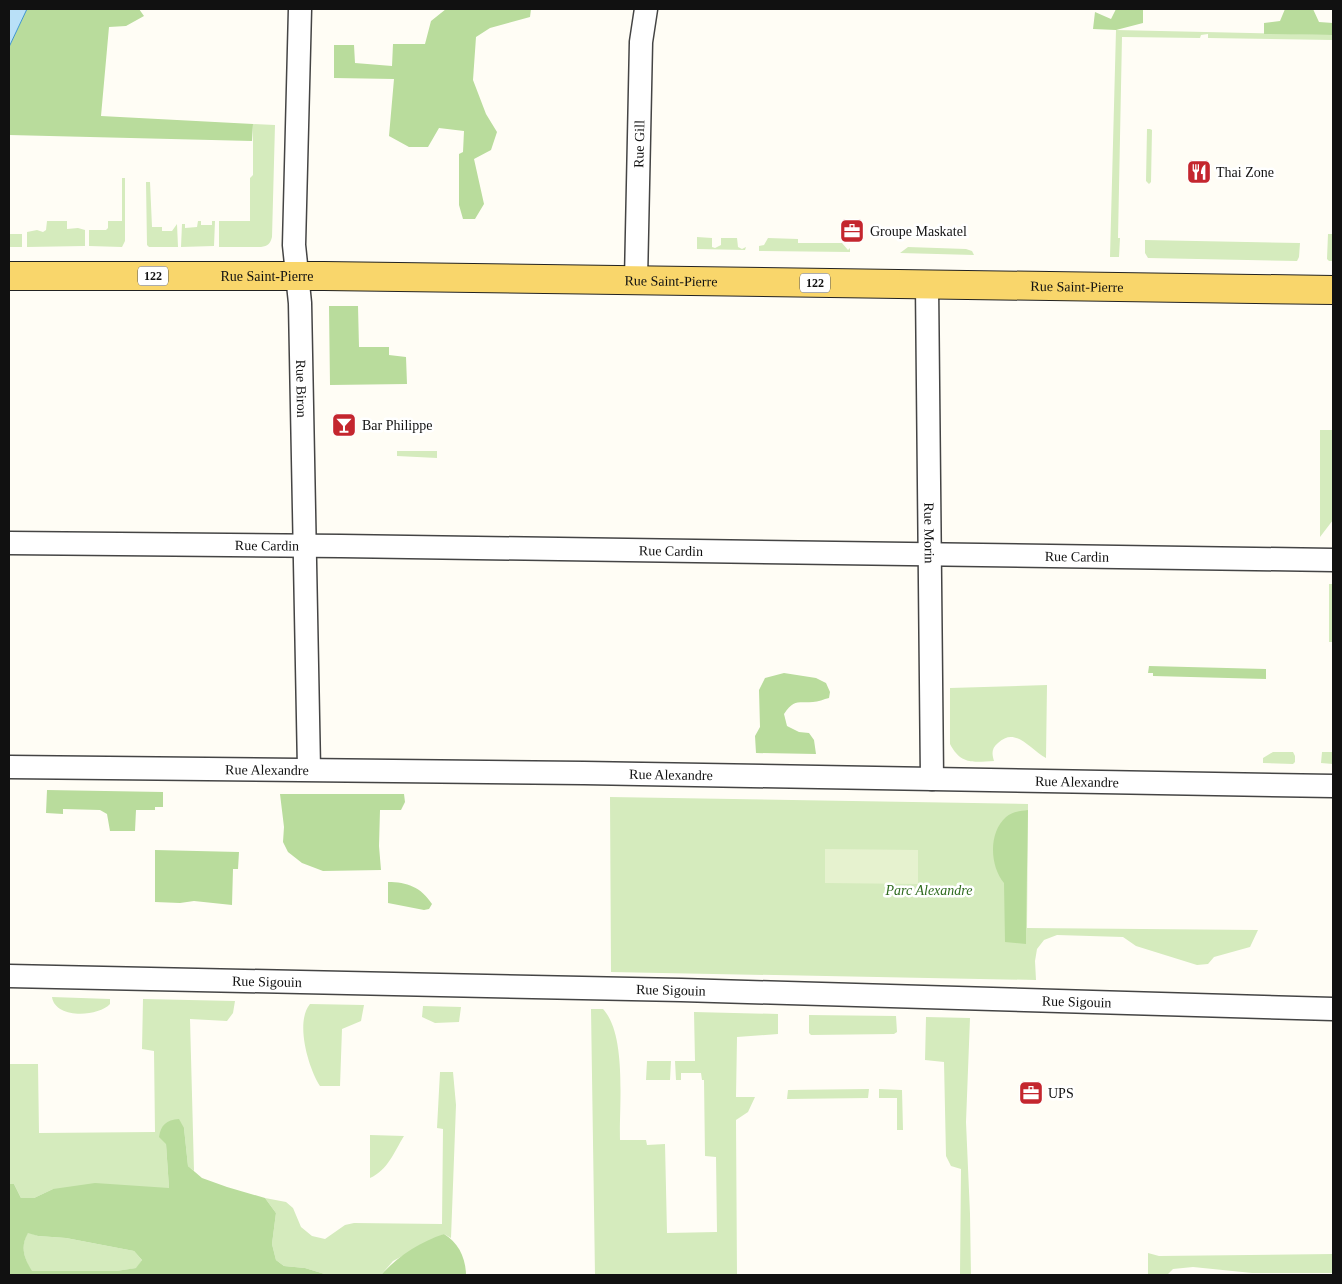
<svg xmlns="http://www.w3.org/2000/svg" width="1342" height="1284" viewBox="0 0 1342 1284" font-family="Georgia,serif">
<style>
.green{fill:#d5ebbd}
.forest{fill:#b9dc9c;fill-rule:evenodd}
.pitch{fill:#e6f2cf}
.water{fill:#b9e0f7;stroke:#3f96cf}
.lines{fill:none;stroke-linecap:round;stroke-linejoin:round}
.minor-casing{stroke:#444;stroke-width:25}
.primary-casing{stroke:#222;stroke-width:30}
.minor{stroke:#fff;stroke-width:22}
.primary{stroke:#f9d66b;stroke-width:28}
.labels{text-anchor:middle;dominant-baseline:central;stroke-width:5;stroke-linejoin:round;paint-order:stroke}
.shield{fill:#fff;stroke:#585858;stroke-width:1}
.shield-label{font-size:12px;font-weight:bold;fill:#111}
.street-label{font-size:14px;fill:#111;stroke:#fff}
.poi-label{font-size:14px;fill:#111;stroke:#fff;text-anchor:start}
.park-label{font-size:14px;font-style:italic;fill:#2f6b1f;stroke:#fff}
</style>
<rect width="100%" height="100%" fill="#fffdf5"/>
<path class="green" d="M1116 30 1333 35V40L1208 38V34L1201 35 1200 38 1122 37 1118 238H1120L1119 257H1110Z
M253 124 275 125 272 237C270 244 268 246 261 247H219V221H250V178L253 175Z
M1147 129H1150L1152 130 1151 182 1149 184 1146 181Z
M122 178H125V241L122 247 89 246V230H106L108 228V221H122Z
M146 182H150L152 227H162V231H172L177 224 178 247H149L147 245Z
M47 221H67V229L78 228 85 230V246L27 247V232L37 230 43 232 46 230Z
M198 221H201V225H212V221H215L214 246 181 247 182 224H185V228L197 227Z
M9 234H22V247H9Z
M1328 234H1333V261H1329L1327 259Z
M697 237 712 238V247L715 248 721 245V238H737L738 247 742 249 746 247 745 250 697 249Z
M768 238 798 239V243H842L848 250 850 248V252L759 251V246L764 245Z
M1145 240 1300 243 1299 257 1297 261 1148 258 1145 253Z
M908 247 966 249 972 251 974 255 900 253Z
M1320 430H1333V436H1332L1333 448V520L1320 537Z
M397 451H437V458L397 456Z
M1329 584H1333L1332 642H1329Z
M1047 685 1046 758C1030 750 1016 726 998 743 991 749 992 754 994 761 973 762 961 765 950 744V688Z
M1273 752H1293L1295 756V762L1293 764 1263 763V758Z
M1322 752H1333V764L1321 763Z
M610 797 1028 804 1027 928 1258 930 1250 947 1214 957 1208 964 1197 965 1136 946 1123 937 1057 935 1044 940 1037 949 1035 961 1036 980 611 972Z
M52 997 110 999V1004C98 1017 55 1019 52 997Z
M143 999 235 1001 233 1013 227 1021 190 1019 194 1171 188 1166 184 1128 166 1144 169 1188 53 1189 34 1198H21L14 1184H9V1064H38L39 1133 155 1132 154 1051 142 1049Z
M310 1004 364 1005 361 1021 342 1029 340 1086H320C308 1067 295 1022 310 1004Z
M423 1006 461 1007 459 1022 435 1023 422 1017Z
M591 1009H603C627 1035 619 1105 620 1140H646L647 1145 665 1144 667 1233 717 1232 716 1157 705 1156 704 1080H702L701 1073H681V1080H676L675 1061H695L694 1012 778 1014V1034L737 1037 736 1097H755L748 1112 736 1120 737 1275H595Z
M809 1015 896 1016 897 1032 894 1034 811 1035 809 1033Z
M926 1017 970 1018 966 1122 970 1214 971 1275H960L961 1169 951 1166 946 1156 944 1062 925 1060Z
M647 1061H671L670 1080H646Z
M440 1072H453L456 1105 451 1238 444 1234 393 1261 381 1275H328L305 1268 284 1266 276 1260 272 1244 276 1213 265 1198 286 1202 293 1208 301 1227 312 1236 325 1239 345 1225 354 1223 442 1224 443 1129 437 1128Z
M869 1089 868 1098 787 1099 788 1090Z
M879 1089 902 1090 903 1130H897V1098H879Z
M370 1135 404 1136C394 1152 388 1170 370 1178Z
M28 1232 38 1236 66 1238 134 1251 142 1260 137 1268 116 1271H31C24 1257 20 1247 28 1232Z
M1148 1253 1159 1256 1333 1254V1273H1252L1193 1267 1173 1269 1167 1275H1148Z"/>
<path class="forest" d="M27 9H139L144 16 126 26 109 27 101 116 253 124 252 141 9 135V47Z
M446 9H531L530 17 490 28 476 37 473 80 486 114 497 132 491 150 474 159 484 204 475 219H463L459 205V154L463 152 464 131 439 128 428 147H409L389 136 394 79 334 78V45H354L355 63 392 66 393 44H425L431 21Z
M1116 9H1143V23L1116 30 1093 29 1095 12 1111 19Z
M1285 9H1313L1319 22 1333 23V35L1264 34V23L1280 21Z
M329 306H358L359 347H389V355L406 357 407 384 330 385Z
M1149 666 1266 669V679L1153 676V673H1148Z
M784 673 816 678 826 683 830 692 829 698C824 699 818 702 813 702 797 703 794 699 784 714L787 726 799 732 809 733 814 740 816 754 756 753 755 736 760 727 759 690 765 678Z
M47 790 163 792V807H155V810H136L135 831H110L107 814 100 810 63 809V814L46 813Z
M280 794H404L405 802 401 810H380L379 846 381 870 323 871 302 863 288 852 283 842 284 827Z
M1028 810 1026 928V944L1005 942 1004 883C990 866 988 833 1006 817 1012 812 1020 811 1028 810Z
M155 850 239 852 238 869H233L232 905 194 901 180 903 155 902Z
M388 882C407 882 421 887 432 904L429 909 424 910 388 903Z
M179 1119 184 1128 188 1166 202 1178 227 1187 265 1198 276 1213 272 1244 276 1260 284 1266 305 1268 328 1275H9V1184H14L21 1198H34L53 1189 95 1183 169 1188 166 1144 159 1137C161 1125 166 1120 179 1119ZM28 1233 38 1236 66 1238 134 1251 142 1260 136 1268 116 1271H32C24 1258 20 1247 28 1233Z
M444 1234C458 1242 466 1258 466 1275H381C398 1256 420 1242 444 1234Z"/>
<path class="pitch" d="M825 849 918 850V884L825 883Z"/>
<path class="water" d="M9 9H27L9 47Z"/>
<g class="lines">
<defs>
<g id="minor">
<path id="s1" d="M300 9 294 245 300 303 309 769"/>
<path id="s2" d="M636 280 641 42 646 9"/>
<path id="s3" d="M927 285 932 779"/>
<path id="s4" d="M9 543 341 546 1333 560"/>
<path id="s5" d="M9 767 584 773 1333 786"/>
<path id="s6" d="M9 976 681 990 1333 1009"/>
</g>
<g id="primary">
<path id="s7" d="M9 276H324L1333 290"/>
</g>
</defs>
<use href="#minor" class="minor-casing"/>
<use href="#primary" class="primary-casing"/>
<use href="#minor" class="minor"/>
<use href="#primary" class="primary"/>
</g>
<defs>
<symbol id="restaurant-square" viewBox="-11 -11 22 22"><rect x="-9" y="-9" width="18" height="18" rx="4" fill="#c4262e" stroke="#fff"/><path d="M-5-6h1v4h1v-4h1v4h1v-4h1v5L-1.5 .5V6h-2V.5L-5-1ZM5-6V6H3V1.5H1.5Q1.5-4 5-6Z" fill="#fff"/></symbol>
<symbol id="office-square" viewBox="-11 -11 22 22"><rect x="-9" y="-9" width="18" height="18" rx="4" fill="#c4262e" stroke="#fff"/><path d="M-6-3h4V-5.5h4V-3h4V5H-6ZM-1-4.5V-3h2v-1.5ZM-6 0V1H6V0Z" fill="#fff"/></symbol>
<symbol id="bar-square" viewBox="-11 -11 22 22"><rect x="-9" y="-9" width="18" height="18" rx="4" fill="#c4262e" stroke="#fff"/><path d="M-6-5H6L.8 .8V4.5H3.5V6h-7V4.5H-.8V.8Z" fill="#fff"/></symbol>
</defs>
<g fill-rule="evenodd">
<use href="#restaurant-square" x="1185" y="158" width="28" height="28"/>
<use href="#office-square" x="838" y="217" width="28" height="28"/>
<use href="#bar-square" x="330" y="411" width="28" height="28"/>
<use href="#office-square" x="1017" y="1079" width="28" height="28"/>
</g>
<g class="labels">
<g class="shield">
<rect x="138" y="266.5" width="30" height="19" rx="4"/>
<rect x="800" y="273.5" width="30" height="19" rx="4"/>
</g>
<g class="shield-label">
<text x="153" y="276">122</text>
<text x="815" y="283">122</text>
</g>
<g class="street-label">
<text stroke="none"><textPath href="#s2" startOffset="136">Rue Gill</textPath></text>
<text stroke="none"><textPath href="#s7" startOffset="258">Rue Saint-Pierre</textPath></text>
<text stroke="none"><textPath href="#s7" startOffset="662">Rue Saint-Pierre</textPath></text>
<text stroke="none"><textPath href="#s7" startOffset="1068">Rue Saint-Pierre</textPath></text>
<text stroke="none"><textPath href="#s1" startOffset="380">Rue Biron</textPath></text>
<text stroke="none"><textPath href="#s3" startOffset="248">Rue Morin</textPath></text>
<text stroke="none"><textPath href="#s4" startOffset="258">Rue Cardin</textPath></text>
<text stroke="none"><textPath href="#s4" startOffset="662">Rue Cardin</textPath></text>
<text stroke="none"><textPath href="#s4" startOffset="1068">Rue Cardin</textPath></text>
<text stroke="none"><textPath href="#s5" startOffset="258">Rue Alexandre</textPath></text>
<text stroke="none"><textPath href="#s5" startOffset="662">Rue Alexandre</textPath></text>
<text stroke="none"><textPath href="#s5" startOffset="1068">Rue Alexandre</textPath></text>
<text stroke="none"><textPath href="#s6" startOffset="258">Rue Sigouin</textPath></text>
<text stroke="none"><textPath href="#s6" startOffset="662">Rue Sigouin</textPath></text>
<text stroke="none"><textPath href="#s6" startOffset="1068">Rue Sigouin</textPath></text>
</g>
<g class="poi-label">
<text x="1216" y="172">Thai Zone</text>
<text x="870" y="231">Groupe Maskatel</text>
<text x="362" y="425">Bar Philippe</text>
<text x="1048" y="1093">UPS</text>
</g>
<g class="park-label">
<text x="929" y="890">Parc Alexandre</text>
</g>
</g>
<rect width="1342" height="1284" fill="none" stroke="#111111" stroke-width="20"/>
</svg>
